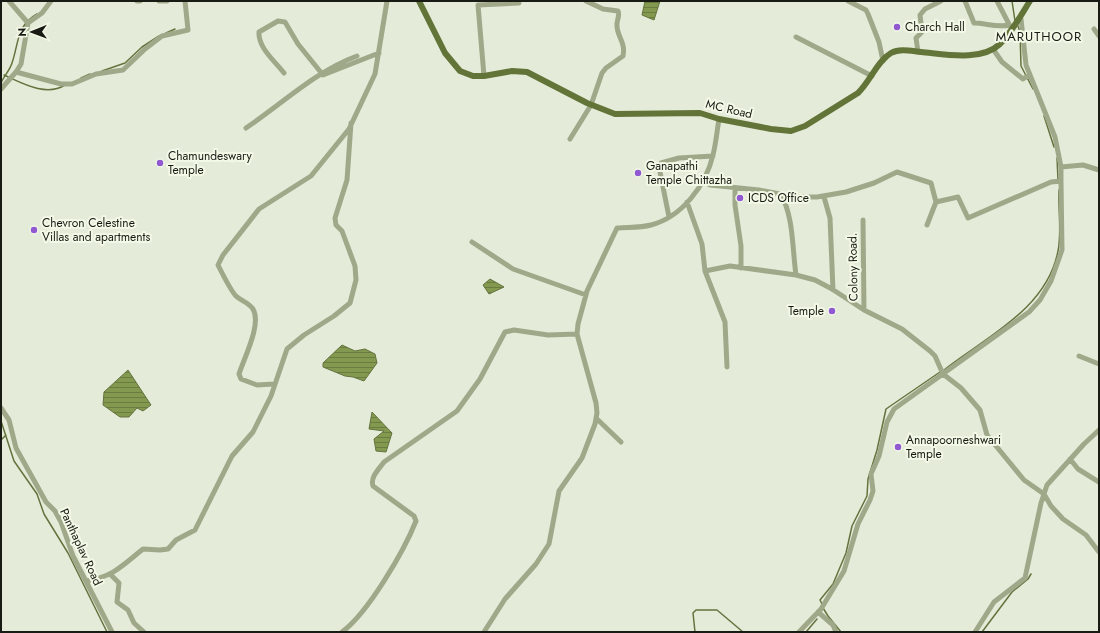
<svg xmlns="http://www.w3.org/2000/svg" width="1100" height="633" viewBox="0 0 1100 633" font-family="Jost,sans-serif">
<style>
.water{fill:url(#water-rules);stroke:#64733e}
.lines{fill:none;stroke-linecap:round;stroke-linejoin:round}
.stream{stroke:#64733e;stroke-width:1.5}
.minor{stroke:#9fa98a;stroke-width:5}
.major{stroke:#637438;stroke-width:6}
.poi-dot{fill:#9059d1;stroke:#f2f9e6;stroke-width:1.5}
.labels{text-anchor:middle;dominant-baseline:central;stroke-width:4;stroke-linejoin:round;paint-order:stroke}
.poi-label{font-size:12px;fill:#181a14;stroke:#f2f9e6;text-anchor:start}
.street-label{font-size:12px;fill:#181a14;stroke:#f2f9e6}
.neighbourhood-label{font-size:13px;letter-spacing:1px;fill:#181a14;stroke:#f2f9e6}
</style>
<defs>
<pattern id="water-rules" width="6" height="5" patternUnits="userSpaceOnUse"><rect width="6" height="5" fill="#849950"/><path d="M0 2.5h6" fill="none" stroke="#6b7c41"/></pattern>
</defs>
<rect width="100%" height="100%" fill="#e5ebd9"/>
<path class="water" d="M645 1H660L654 20 642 15Z
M490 279 504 287 489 294 483 285Z
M342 345 355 351 365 349 375 354 377 363 364 381 353 377 345 376 323 367V363Z
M128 370 151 405 143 411 137 408 129 417H120L103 405 104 392Z
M372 412 392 433 386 452 376 451 374 439 384 431 369 429Z"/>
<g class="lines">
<path class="stream" d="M1012 1 1015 21
M1018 26 1020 32 1021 66 1033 89
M166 33 175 29
M102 71 125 63 142 47 159 36
M4 75C22 83 46 97 65 85
M81 78 90 74
M1 83C4 76 10 70 12 63 19 43 16 26 37 14
M1044 116 1054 147
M1057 158 1058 180
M944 370C986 337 1047 309 1058 251 1062 232 1058 210 1059 190
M1 421 14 461 37 494 44 514 68 553 107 632
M1 440 6 435
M822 604 820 600 833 584 846 553 852 526 867 496 868 479 877 450 886 409 940 372
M823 608 828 616 841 632
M695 632 693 613 696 610H717L743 632
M806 632 817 619
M982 632 1012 592 1028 579 1031 574"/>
<path class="minor" d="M9 1 28 23
M137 1H140
M159 1H167
M848 1 866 10 868 14 879 42 883 61
M965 1 974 23C985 23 998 28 1009 25
M997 1 1010 26
M28 23 42 13 51 1
M1094 29 1099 36
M796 37 872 76
M993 49 1002 62 1023 79 1029 75
M918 52 916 38 922 32 920 15 925 9 941 1
M16 72 61 84H72L96 74 123 70 145 49 162 36 188 30 185 1
M284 73C275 61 258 48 259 32L278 21 285 22 298 44 323 75 379 53
M484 76 478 5 519 3
M1 89 16 72 21 64 28 23
M246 128C283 103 316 71 357 56
M570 139 591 105 602 73 606 68 623 56C626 41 616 36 617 24 617 19 620 16 618 11L603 9 586 1
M1061 167 1083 165 1099 170
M702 181 710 185 759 190 796 197H817L846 192 874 183 897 172 931 183 936 202
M735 188V205L741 246V268
M781 194C794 219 792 247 796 275
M824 197 830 218 833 290
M687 202 702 244 705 271 725 322 727 367
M669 217 659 167 661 163 679 158 713 156
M927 225 936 202 958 197 968 218 1051 182 1061 181
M472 242 513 269 586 295
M705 271 730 266 796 275 815 280 832 289 864 310 863 220
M864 310 902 329 930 351 935 356 943 374 961 388 980 410 987 435 1024 480 1044 494 1051 506 1063 519 1086 535 1099 552
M1079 356 1099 364
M274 384 257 385 241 379 239 374C244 358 262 324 253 309 248 302 241 301 236 296 232 292 221 271 218 265L223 255 259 209 311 176 349 129 375 74 387 1
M1 408 9 420 16 448 46 502 55 511 61 522 73 556 112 632
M597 419 621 442
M1070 459 1078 469 1099 482
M111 575 119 583 117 602 128 610 134 623 144 632
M86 581C113 577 123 565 143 549L160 550 168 549 176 540 195 530 232 456 253 432 271 396 287 349 304 335 334 316 350 303 356 280 355 266 342 231 336 225 335 218 347 180 351 123
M818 612 833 625 836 632
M342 632C368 613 404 551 416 521L414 516 373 486C370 477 379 469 384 462L457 411 480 379 505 332 514 330 548 335 577 334
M484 632 505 599 536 564 549 544 559 491 582 458 595 424 597 413 596 403 577 334 578 324 587 291 617 228C628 227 640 228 651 225 682 217 706 185 713 155 716 143 717 131 719 119
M799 632 821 609 844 571 858 524 870 500 873 491 871 474 879 456 887 422 894 409 1029 312 1040 300 1051 281 1062 250 1061 181V167L1055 137 1026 65 1021 19
M975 632 994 602 1025 578 1041 503 1047 485 1084 444 1099 430"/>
<path class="major" d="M419 1 445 53 460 71 473 76H484L512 71 527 72 587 103 615 114 700 113 719 119 771 129 791 131 805 126 858 93C870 82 877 61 891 53 900 48 911 51 921 52 944 54 981 62 1000 44 1012 32 1021 15 1030 1"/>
</g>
<g class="poi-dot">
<circle cx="897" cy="27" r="4"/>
<circle cx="160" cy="163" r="4"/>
<circle cx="638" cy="173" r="4"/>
<circle cx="740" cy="198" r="4"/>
<circle cx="34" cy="230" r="4"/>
<circle cx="832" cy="311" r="4"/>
<circle cx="898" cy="447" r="4"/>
</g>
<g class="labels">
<g class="poi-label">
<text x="905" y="27">Charch Hall</text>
<text x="168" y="156">Chamundeswary<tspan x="168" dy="14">Temple</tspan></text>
<text x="646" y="166">Ganapathi<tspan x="646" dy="14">Temple Chittazha</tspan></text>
<text x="748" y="198">ICDS Office</text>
<text x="42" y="223">Chevron Celestine<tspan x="42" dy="14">Villas and apartments</tspan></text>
<text x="824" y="311" text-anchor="end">Temple</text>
<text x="906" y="440">Annapoorneshwari<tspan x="906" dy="14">Temple</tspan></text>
</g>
<g class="street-label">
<text transform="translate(729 109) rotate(13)">MC Road</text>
<text transform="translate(853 267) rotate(-91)">Colony Road.</text>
<text transform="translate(81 547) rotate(65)">Panthaplav Road</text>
</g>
<g class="neighbourhood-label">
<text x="1039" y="36">MARUTHOOR</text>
</g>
</g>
<rect width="1100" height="633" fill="none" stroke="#181a14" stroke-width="4"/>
<g transform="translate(32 32) rotate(269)" stroke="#f2f9e6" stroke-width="3" paint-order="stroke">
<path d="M0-3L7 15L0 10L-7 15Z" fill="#181a14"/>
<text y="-6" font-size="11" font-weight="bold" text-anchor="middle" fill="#181a14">N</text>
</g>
</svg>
